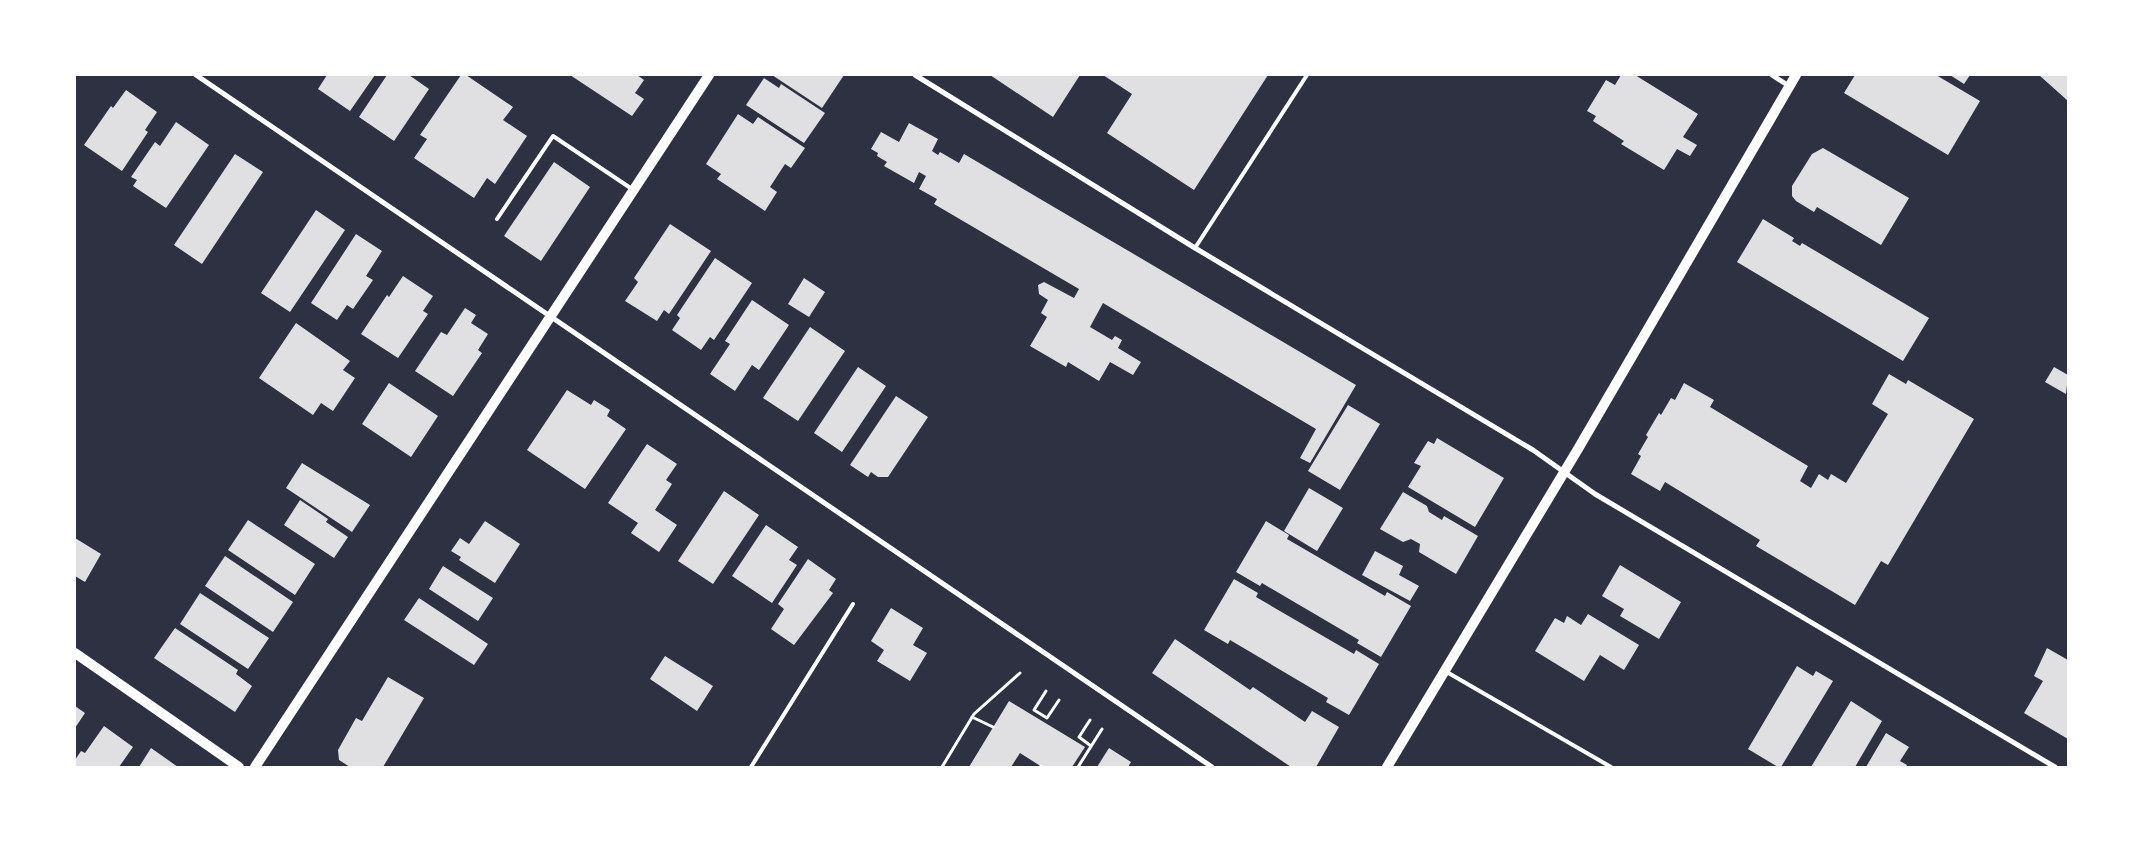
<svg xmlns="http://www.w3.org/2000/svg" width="2143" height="842" viewBox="0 0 2143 842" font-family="'Varela Round',sans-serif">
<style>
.building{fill:#e0e0e3}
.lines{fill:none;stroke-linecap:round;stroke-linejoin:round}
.path{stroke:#fff;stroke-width:3}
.service{stroke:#fff;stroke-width:4}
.minor{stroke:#fff;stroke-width:5}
.secondary{stroke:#fff;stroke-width:10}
</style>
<rect width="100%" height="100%" fill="#2d3142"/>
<path class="building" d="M327 75H375L350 111 318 89Z
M387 75H409L429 89 394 141 359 117Z
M461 75H466L513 107 503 120 527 136 495 184 487 178 474 198 414 158 427 139 420 135Z
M570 75H637L644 80 635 93 644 99 632 116Z
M772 75H844L822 108Z
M990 75H1080L1053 117Z
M1103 75H1268L1194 190 1107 133 1132 94Z
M1621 75H1635L1698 114 1683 137 1697 145 1690 156 1677 149 1664 170 1621 144 1624 141 1593 121 1596 116 1587 111 1606 80 1615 85Z
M1855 75H1936L1980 101 1948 155 1844 93Z
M1950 75H1970L1964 84Z
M2039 75H2068V101Z
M764 78 779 88 781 84 825 113 804 143 746 105Z
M126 90 157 112 145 130 148 132 122 171 84 145 111 106 113 108Z
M738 114 753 124 758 117 805 148 791 168 785 164 770 187 777 192 765 211 717 179 721 174 706 164Z
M176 122 209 145 166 208 133 186 137 180 131 177 155 142 160 146Z
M909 123 938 139 932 151 938 155 940 152 959 163 964 154 1356 385 1310 463 1300 458 1316 429 1103 303 1090 327 1112 340 1115 336 1122 340 1118 348 1141 362 1133 375 1110 362 1099 381 1068 362 1066 367 1030 346 1047 317 1041 313 1048 300 1039 294 1038 285 1044 282 1074 298 1079 289 934 204 937 199 919 189 926 176 919 172 914 183 884 166 887 162 877 156 878 153 871 149 881 132 899 142Z
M1823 148 1909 198 1881 245 1817 207 1814 212 1796 201 1792 196V186L1812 154Z
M235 154 263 172 202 264 174 245Z
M554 162 590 187 541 261 504 236Z
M316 210 345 230 290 312 261 293Z
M1763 219 1794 238 1792 241 1800 246 1802 243 1929 318 1903 361 1737 262Z
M670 224 711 251 669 314 664 310 657 321 625 301 638 282 634 278Z
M356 234 382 251 366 276 373 280 353 309 347 305 337 320 311 303Z
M715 258 752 283 714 340 710 337 701 350 672 330 680 318 677 315Z
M403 276 433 296 423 311 428 314 398 358 361 334 387 295 389 297Z
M804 278 825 292 809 317 788 304Z
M752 300 789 325 759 370 752 365 735 391 710 374 730 344 725 341Z
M465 308 476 315 471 323 488 334 478 350 482 353 453 396 415 371 441 332 447 335Z
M296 323 350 361 343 370 355 378 333 411 321 403 313 415 259 378Z
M810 327 845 351 798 421 763 398Z
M858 367 886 386 842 452 814 433Z
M2054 367 2068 375 2066 394 2045 382Z
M1889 374 1906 384 1908 380 1974 419 1888 565 1881 561 1855 605 1756 546 1760 540 1665 482 1660 491 1631 474 1641 456 1638 454 1648 437 1646 435 1659 413 1661 415 1671 398 1675 400 1684 383 1714 400 1710 407 1808 466 1800 481 1811 488 1819 474 1828 480 1831 474 1846 483 1888 414 1872 404Z
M389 383 438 416 411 457 362 424Z
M567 390 591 405 594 400 610 410 607 416 626 429 585 489 527 450Z
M896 396 928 417 888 477H878L871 472 868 477 850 465Z
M1348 405 1380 424 1340 490 1308 471Z
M1437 438 1504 478 1475 527 1408 487 1421 466 1414 463 1428 441 1434 444Z
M647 444 677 464 666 480 672 484 655 510 677 525 659 552 631 533 638 523 608 503Z
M302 463 370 505 352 532 286 488Z
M1309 488 1343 508 1317 551 1284 531Z
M724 491 759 515 713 584 678 561Z
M1403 492 1427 506 1429 512 1442 520 1444 516 1478 536 1456 574 1419 552 1420 544 1411 539 1403 542 1380 529Z
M300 500 328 519 326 522 348 537 334 558 284 525Z
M248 520 315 564 295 595 228 550Z
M485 521 520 544 495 583 459 560 461 557 451 551 460 538 469 544Z
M1266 521 1289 535 1287 539 1385 596 1387 592 1411 606 1381 657 1357 643 1359 640 1262 583 1260 586 1236 572Z
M766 525 798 547 789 560 797 565 772 603 732 576Z
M75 538 101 554 85 582 75 576Z
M1375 551 1403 566 1399 575 1419 586 1410 601 1362 575Z
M225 556 293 602 273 632 205 586Z
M808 559 836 579 829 590 833 593 794 645 771 629 784 609 778 604Z
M1620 565 1681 602 1659 639 1620 616 1624 609 1602 596Z
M443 566 493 598 478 621 429 589Z
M1234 579 1258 593 1256 597 1354 654 1356 650 1379 664 1349 715 1326 702 1328 698 1230 640 1228 644 1204 630Z
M200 593 269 638 248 669 180 624Z
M419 598 488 644 474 665 404 620Z
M891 608 923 628 913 645 927 653 910 681 877 661 884 650 871 641Z
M1588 614 1639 645 1624 670 1600 655 1584 681 1535 651 1555 618 1564 623 1567 616 1581 625Z
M175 628 238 670 236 674 252 686 235 712 154 658Z
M1175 639 1250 690 1253 687 1305 722 1312 711 1339 727 1316 767H1291L1152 673Z
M2047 648 2068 660V739L2024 713 2043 681 2034 676Z
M665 656 713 686 697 711 650 679Z
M1797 666 1813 676 1816 671 1833 681 1781 767H1778L1748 749Z
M388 677 424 698 383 767H350L339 760 338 750 356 718 362 721Z
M1009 701 1085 747 1072 767H1042L1020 753 1011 767H969Z
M1851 701 1882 721 1855 767H1811Z
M75 706 85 713 75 728Z
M104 726 133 747 119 767H75V760L81 751 85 753Z
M1886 733 1909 747 1900 761 1907 765 1906 767H1866Z
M151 748 178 767H139Z
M1109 748 1131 762 1128 767H1097Z"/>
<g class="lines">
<path class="path" d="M1046 691 1034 710 1047 718 1059 700
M972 717 993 727
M1090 720 1079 737 1091 746
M942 767 974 714 1020 673
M1041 767V766
M1078 767 1102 729"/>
<path class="service" d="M497 219 553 136 632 189
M1195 248 1307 75
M1445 671 1611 767
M751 767 853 604"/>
<path class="minor" d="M196 75 1212 767
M915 75 1195 248 1533 450 1595 494 2055 767
M1772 75 1789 86"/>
<path class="secondary" d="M75 653 239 767
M255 767 709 75
M1387 767 1578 449 1796 75"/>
</g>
<rect width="2143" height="842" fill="none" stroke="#ffffff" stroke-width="152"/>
</svg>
